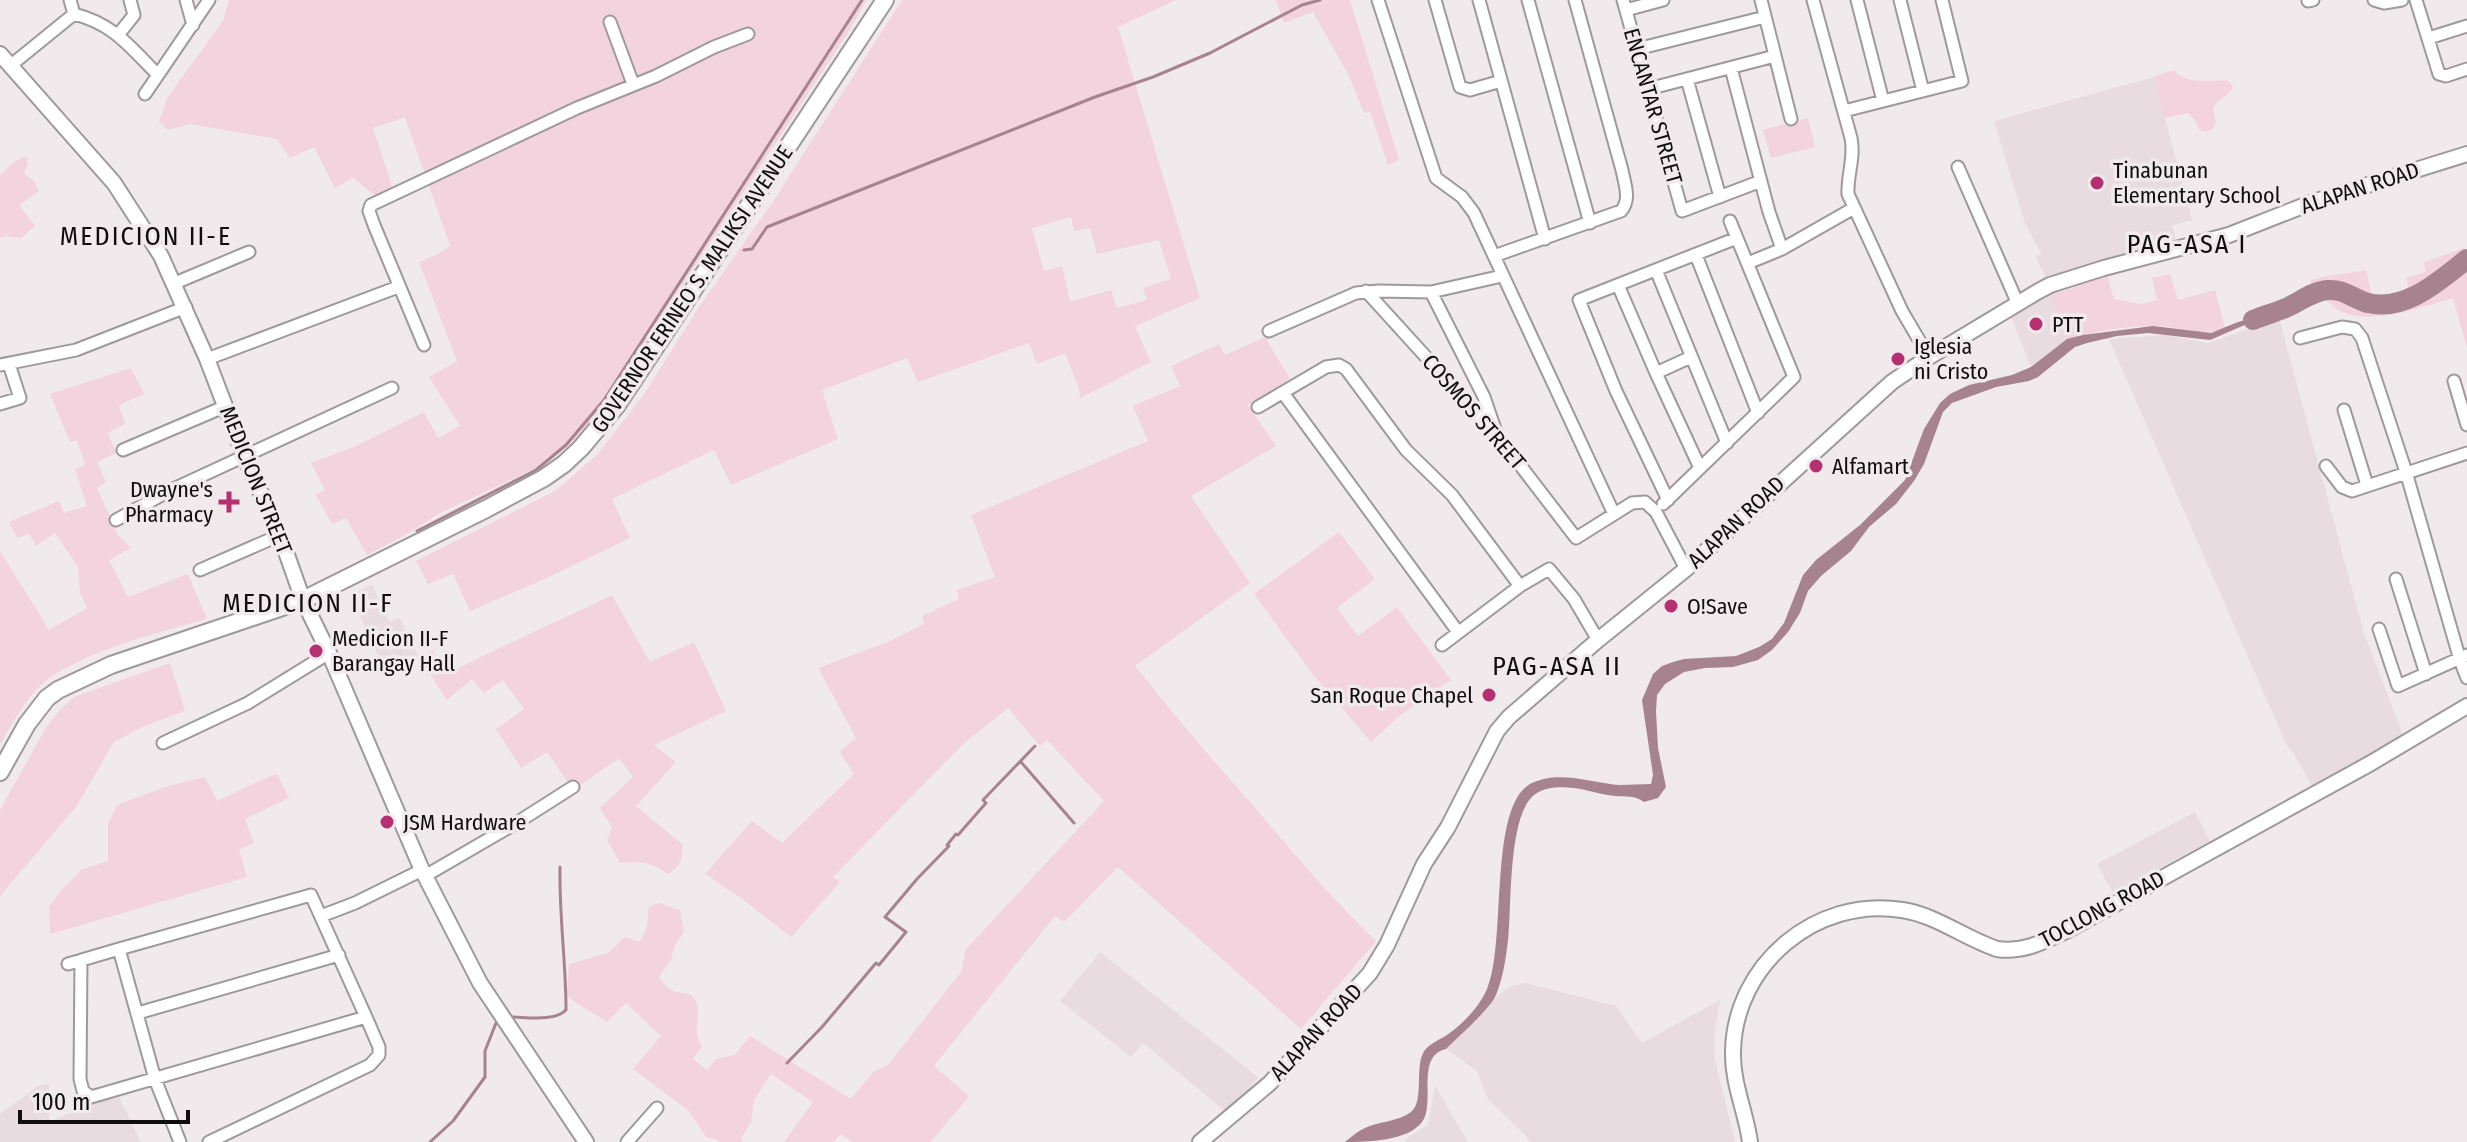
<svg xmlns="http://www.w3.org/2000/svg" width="2467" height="1142" viewBox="0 0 2467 1142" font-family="'Fira Sans Condensed',sans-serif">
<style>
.built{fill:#e9dce0}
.green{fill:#f2d3de;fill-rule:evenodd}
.water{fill:#a7828f}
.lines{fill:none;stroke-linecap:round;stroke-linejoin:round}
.stream{stroke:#a7828f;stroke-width:3}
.river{stroke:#a7828f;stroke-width:20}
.minor-casing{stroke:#9e999b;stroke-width:15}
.tertiary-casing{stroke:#9e999b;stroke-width:18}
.secondary-casing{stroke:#9e999b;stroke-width:20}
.minor{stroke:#fff;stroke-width:11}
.tertiary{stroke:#fff;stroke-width:14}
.secondary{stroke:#fff;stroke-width:16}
.poi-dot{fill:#b62f71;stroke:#f0eaec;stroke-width:3}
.labels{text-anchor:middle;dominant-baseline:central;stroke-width:7;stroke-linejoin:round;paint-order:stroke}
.street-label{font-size:22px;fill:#0f0d0e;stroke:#f0eaec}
.poi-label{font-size:22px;fill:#0f0d0e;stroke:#f0eaec;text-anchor:start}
.quarter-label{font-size:26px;letter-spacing:2px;fill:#0f0d0e;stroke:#f0eaec}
</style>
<rect width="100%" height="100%" fill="#f0eaec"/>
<path class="built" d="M2154 77 2192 220 2172 226 2177 244 2048 282 2036 257 2041 254 2025 223 1994 121Z
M2048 291 2067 339 2031 367 2009 311Z
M2279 318 2364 633 2403 735 2312 786 2295 755 2286 744 2109 339 2165 335 2208 343Z
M372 585 390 622 400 618 419 657 388 678 350 594Z
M2195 812 2210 841 2113 893 2097 864Z
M1100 952 1258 1077 1243 1097 1225 1111 1143 1043 1131 1057 1060 1001Z
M1526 983 1616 1006 1642 1043 1720 1000 1715 1030V1060L1735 1142H1530L1526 1136 1488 1099 1477 1071 1446 1049 1495 998 1511 986Z
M49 1084V1122L117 1093 141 1142H0V1114L38 1086Z
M1435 1086 1468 1142H1407L1405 1139 1428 1125Z"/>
<path class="green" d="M229 0H867L847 34 612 393 580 435 547 463 440 513 409 533 367 555 346 518 332 524 316 495 325 490 311 463 354 447 424 412 438 438 460 426 429 377 457 361 419 262 438 254 450 246 405 117 373 128 394 192 377 197 353 178 335 188 314 147 290 158 277 139 190 124 168 130 159 122 167 98 223 21Z
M902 0H1176L1118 27 1200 298 1135 326 1151 362 1080 398 1079 389 1065 353 1037 364 1029 343 918 382 907 358 822 390 838 439 731 485 714 450 612 499 630 538 549 577 470 611 453 574 428 584 416 561 555 491 598 454 645 393 699 307 772 203ZM1071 217 1074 231 1090 228 1097 254 1159 240 1171 279 1143 288 1147 300 1117 308 1111 290 1070 302 1062 266 1044 271 1032 228Z
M1276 0H1350L1399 160 1388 165 1370 112 1364 113 1349 76 1313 12 1284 23Z
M2174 70C2187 86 2209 79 2228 81L2233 87C2228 97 2219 98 2213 108L2216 123 2213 129 2205 132 2199 129 2195 120 2188 113 2164 118 2154 77Z
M1808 118 1815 147 1771 158 1763 130Z
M27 156 28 163 24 174 34 181 39 191 19 205 35 226 21 238 5 236 0 238V175L13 162Z
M2464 248 2467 254V348L2453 298C2421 307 2370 327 2338 310 2333 307 2328 301 2323 298L2302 305 2293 314 2288 297 2311 285V280C2329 274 2347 274 2366 270L2373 301 2388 300 2410 294 2406 278 2426 272 2424 262Z
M2170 274 2178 300 2215 290 2225 328C2199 338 2183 326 2156 326 2127 325 2095 332 2067 339L2048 291 2061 292 2107 276 2114 299 2141 304 2157 300 2152 278Z
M1265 337 1290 379 1248 405 1276 446 1191 496 1250 583 1135 666C1174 715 1215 763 1257 810 1295 855 1333 900 1376 941L1301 1029 1118 867 1064 922 1055 916 934 1066 969 1096 931 1142H852L841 1134 833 1142H784L813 1102 771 1074 754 1100 751 1122 741 1138 743 1142H719L718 1140 706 1137 689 1111 633 1069 661 1036 626 1003 607 1022C594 1012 578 1007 567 995L569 964 608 953 625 937 639 942C647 931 649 921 648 907L659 903 680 910 684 932 675 945 671 960 659 977C663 982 667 988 673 991 679 994 686 991 692 996 703 1007 695 1022 697 1034 698 1039 700 1043 702 1047L693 1059 707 1070 716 1059 735 1055 750 1036 851 1099 874 1071 888 1065 961 972 966 949 1104 801 1047 740 1040 746 1008 708 963 744 833 877 840 882 791 937 745 901 705 874 752 821 782 843 854 774 840 752 856 738 818 668 888 642 924 624 922 616 959 599 957 590 995 577 971 515 1148 441 1133 406 1180 386 1171 366 1219 344 1225 355Z
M131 368 144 394 119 405 125 424 108 433 116 453 97 462 106 482 97 488 118 535 131 548 109 560 128 597 188 574 207 619C160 632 67 655 35 691 21 707 11 726 0 744V551L49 630 87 608 80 592 78 567 55 533 36 546 29 534 17 538 9 522 59 501 64 513 87 506 75 469 85 465 77 440 70 442 50 394Z
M1339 532 1375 579 1337 608 1358 636 1397 607 1451 680 1399 716 1371 742 1311 672 1254 594Z
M612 595 650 662 694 642 726 711 654 745 676 762 636 806 682 844C683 859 681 865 668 874 652 862 639 861 620 863L607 840 612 827 600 808 633 777 619 758 573 790 547 752 521 768 496 729 524 709 503 680 484 693 472 679 447 700 419 657 433 650 447 674C501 646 557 622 612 595Z
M170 663 185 711 144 726 114 742 76 807 0 896V810L45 729 59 711 74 697Z
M277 774 289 798 245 819 254 843 239 850 247 877 50 934 49 907 62 889 81 870 108 861V824L117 805 165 787 205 777 217 801C238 792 256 781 277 774Z"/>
<path class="water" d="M2277 311 2210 340 2148 333 2117 336 2087 343 2075 347 2038 377 2029 381 1996 387 1952 403 1943 412 1924 464 1914 481 1896 504 1869 527 1851 551 1821 576 1808 591 1800 613 1788 632 1772 650 1758 660 1733 667 1705 668 1684 672 1665 684 1657 695 1656 711 1658 748 1666 787 1658 798 1644 802C1634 795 1627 797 1615 796 1605 795 1595 792 1585 790 1570 787 1550 785 1537 793 1507 810 1512 908 1508 940 1506 958 1503 978 1496 995 1490 1009 1459 1036 1446 1049 1415 1056 1436 1103 1422 1122 1408 1141 1367 1142 1345 1142 1351 1137 1358 1131 1365 1128 1379 1121 1398 1122 1411 1112 1424 1102 1415 1069 1423 1053 1427 1045 1439 1040 1447 1035 1462 1025 1480 1006 1487 989 1507 942 1488 809 1530 784 1558 769 1592 783 1620 785 1630 785 1641 784 1651 784L1653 775 1642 700 1653 674 1662 666 1673 662 1684 659 1736 656 1759 647 1772 639 1784 623 1803 575 1816 560 1860 525 1905 480 1924 429 1940 403 1950 394 1969 385 2012 375 2031 367 2067 339 2083 335 2153 326 2211 333 2238 322Z"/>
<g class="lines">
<path class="stream" d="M744 250 752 249 767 227 1095 97 1153 77 1210 53 1302 5 1320 0
M417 531 536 470 566 445 604 400 862 0
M1021 762 1074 823
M510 1017C526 1017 554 1022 566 1010 566 962 559 915 560 867
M787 1063 822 1027 876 963 879 965 906 932 885 917 917 879 949 846 947 845 956 834 958 835 986 803 983 800 1035 746
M430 1142 453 1121 485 1077V1051L496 1023"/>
<path class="river" d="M2253 320C2265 315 2277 312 2288 307 2301 301 2313 291 2328 290 2345 289 2353 299 2368 303 2406 312 2440 280 2467 259"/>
<defs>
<path id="minor" d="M70 0 74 14
M186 0 193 25
M1378 0 1436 178 1462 197 1474 213 1614 514
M1435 0 1460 87 1470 90 1501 81
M1479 0 1545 239
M1528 0 1590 223
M1623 0 1682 211 1761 181
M1761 0 1791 119
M1813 0 1851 138C1855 158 1847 175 1848 194L1902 311 1929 357
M1857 0 1883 101
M1900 0 1923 91
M2374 0 2384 3 2402 0
M2416 0 2439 74 2446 76 2467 69
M2308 1 2313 0
M1626 10 1663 0
M74 14C114 24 130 47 158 75L209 0
M610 22 633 84
M118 35 134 15 130 0
M2429 38 2467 26
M1637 49 1765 17
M10 66 74 14
M1731 68 1769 212 1782 249
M1687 79 1720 197
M1648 89 1775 56
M145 94 158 75
M1844 111 1962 81 1942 0
M1958 167 2018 304
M1696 255 1758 413
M1494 256 1621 211C1631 200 1625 185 1622 170L1575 0
M1748 263 1782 249 1854 208
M1656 270 1727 443
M175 283 249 252
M1618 285 1656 373 1700 468
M1366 291 1497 435 1576 538 1632 503 1645 502 1656 512 1686 569
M1431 292 1484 397 1495 429
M1269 331 1356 293 1379 291 1431 292 1502 276
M2300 338 2342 327 2355 329 2362 338 2406 472 2460 660 2467 678
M424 345 374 225 369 211 371 205 577 108 656 76 714 47 748 34
M207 359 398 287
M0 365 76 350 186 307
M1656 373 1691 357
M2454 381 2467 425
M1283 393 1458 632
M0 404 20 398 9 364
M1258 407 1326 367 1339 365 1346 369 1406 450 1452 495 1520 586
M2344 410 2367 485
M123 450 226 406
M2326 466 2342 487 2352 491 2467 453
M1668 500 1616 391 1579 300 1737 238
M1663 504 1794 377 1730 221
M116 520 169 491 392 388
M200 570 280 535
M2396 579 2426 674
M2379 629 2398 686 2467 655
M1442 645 1520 586 1549 569 1574 599 1598 640
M163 743 248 703 329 653
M425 876 518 822 573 787
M321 916 355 903 422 870
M81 960 80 1079 83 1091 91 1097 366 1017
M68 964 119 949
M138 1013 339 955
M180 1142 155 1079 119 949 311 895 366 1017 379 1047V1055L370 1065 209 1142
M627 1142 657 1108"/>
<path id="tertiary" d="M0 54 114 183 161 256 207 359 245 458 280 535 303 600 329 653 422 870 480 983 586 1142
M1200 1142 1270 1083 1370 973 1387 945 1424 864 1448 827 1497 731 1509 717 1598 640 1686 569 1892 382 1929 357 2037 292 2050 285 2104 268 2229 235 2313 202 2467 154
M1750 1142C1746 1112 1732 1083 1733 1052 1734 965 1816 896 1902 910 1936 915 1964 938 1997 949 2023 953 2043 942 2066 931L2371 763 2467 706"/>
<path id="secondary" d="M0 772 27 724 47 698 58 690 111 665 303 600 486 509 544 478 564 464 581 448 617 405 885 0"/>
</defs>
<use href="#minor" class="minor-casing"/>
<use href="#tertiary" class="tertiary-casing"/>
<use href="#secondary" class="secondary-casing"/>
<use href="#minor" class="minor"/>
<use href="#tertiary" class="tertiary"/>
<use href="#secondary" class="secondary"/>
</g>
<g class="poi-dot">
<circle cx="2097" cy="183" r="8"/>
<circle cx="2036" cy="324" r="8"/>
<circle cx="1898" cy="359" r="8"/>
<circle cx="1816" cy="466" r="8"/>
<path d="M225 490h8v8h8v8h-8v8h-8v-8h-8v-8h8z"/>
<circle cx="1671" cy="606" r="8"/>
<circle cx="316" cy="651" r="8"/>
<circle cx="1489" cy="695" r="8"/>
<circle cx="387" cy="822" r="8"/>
</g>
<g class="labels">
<g class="street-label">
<text transform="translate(1653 106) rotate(74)">ENCANTAR STREET</text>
<text transform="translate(2360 188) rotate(-18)">ALAPAN ROAD</text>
<text transform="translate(692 289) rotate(-56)">GOVERNOR ERINEO S. MALIKSI AVENUE</text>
<text transform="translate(1474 412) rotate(49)">COSMOS STREET</text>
<text transform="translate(256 480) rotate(68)">MEDICION STREET</text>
<text transform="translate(1736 522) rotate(-43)">ALAPAN ROAD</text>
<text transform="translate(2102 909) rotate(-28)">TOCLONG ROAD</text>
<text transform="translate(1316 1032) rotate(-47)">ALAPAN ROAD</text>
</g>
<g class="poi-label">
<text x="2113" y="170">Tinabunan<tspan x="2113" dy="25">Elementary School</tspan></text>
<text x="2052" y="324">PTT</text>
<text x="1914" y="346">Iglesia<tspan x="1914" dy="25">ni Cristo</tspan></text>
<text x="1832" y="466">Alfamart</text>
<text x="213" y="489" text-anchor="end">Dwayne's<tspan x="213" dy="25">Pharmacy</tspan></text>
<text x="1687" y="606">O!Save</text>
<text x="332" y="638">Medicion II-F<tspan x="332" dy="25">Barangay Hall</tspan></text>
<text x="1473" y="695" text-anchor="end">San Roque Chapel</text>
<text x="403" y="822">JSM Hardware</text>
</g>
<g class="quarter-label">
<text x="146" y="236">MEDICION II-E</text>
<text x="2187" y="244">PAG-ASA I</text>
<text x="308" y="603">MEDICION II-F</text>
<text x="1557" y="666">PAG-ASA II</text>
</g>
</g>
<path d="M20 1110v12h168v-12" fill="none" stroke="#0f0d0e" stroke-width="4"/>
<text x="32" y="1110" font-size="24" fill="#0f0d0e" stroke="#f0eaec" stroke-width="6" paint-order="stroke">100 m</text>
</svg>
